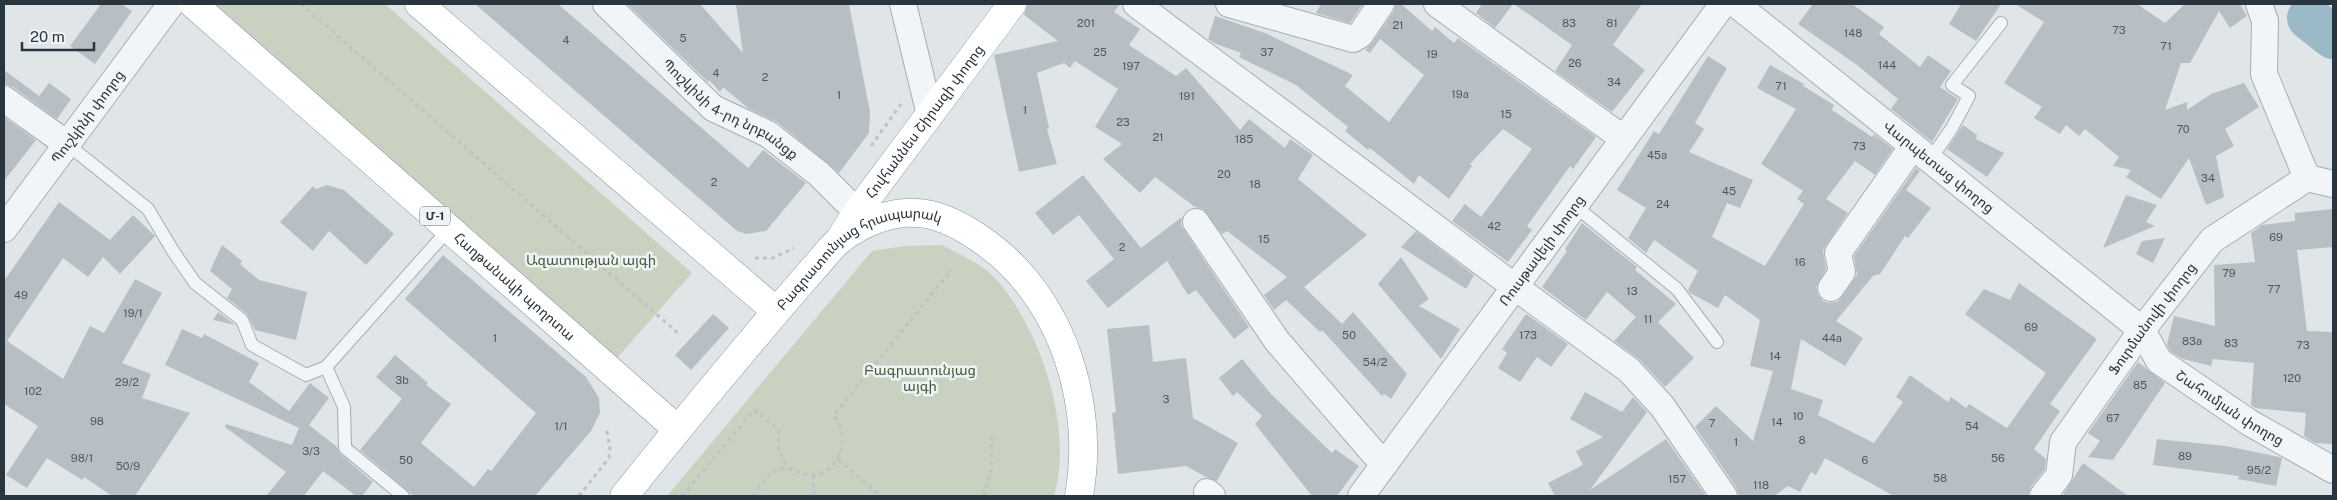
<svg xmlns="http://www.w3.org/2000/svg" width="2337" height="500" viewBox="0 0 2337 500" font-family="'Public Sans','Noto Sans Armenian',sans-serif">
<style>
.green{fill:#c9d2c1}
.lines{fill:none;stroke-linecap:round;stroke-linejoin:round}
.river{stroke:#9cb9c7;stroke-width:44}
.building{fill:#b7bfc5}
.lane-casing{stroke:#a5adb2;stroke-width:14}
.street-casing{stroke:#a5adb2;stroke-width:28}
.secondary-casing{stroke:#a5adb2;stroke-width:29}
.highway-casing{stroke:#88959e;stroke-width:29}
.path{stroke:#bec3c7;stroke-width:3;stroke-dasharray:4 4;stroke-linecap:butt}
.lane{stroke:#f2f5f7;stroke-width:12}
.street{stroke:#f2f5f7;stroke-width:26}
.secondary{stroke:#fff;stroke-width:28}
.highway{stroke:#fff;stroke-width:28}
.labels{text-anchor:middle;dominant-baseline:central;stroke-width:5;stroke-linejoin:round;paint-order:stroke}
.number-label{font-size:11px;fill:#4c5860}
.shield{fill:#eff3f6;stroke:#646e76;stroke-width:1}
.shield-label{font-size:12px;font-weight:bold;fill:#29353f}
.street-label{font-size:14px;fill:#29353f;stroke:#eff3f6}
.park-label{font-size:14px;fill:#445a37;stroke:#eff3f6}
</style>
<rect width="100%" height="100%" fill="#e0e5e8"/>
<path class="green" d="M212 4H385L692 273 617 358Z
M942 245C960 255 983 264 996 279 1041 330 1074 430 1054 496H667L872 251 905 246Z"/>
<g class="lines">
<path class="river" d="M2309 18 2333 37"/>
</g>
<path class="building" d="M101 4H121L132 11 95 64 70 46Z
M475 4H558L748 168 763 150 806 183 766 231 746 234 737 231Z
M627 4H700L743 53 736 4H849L870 112 869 133 839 173 777 122 749 109 723 87 720 92 709 80 708 82Z
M1027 4H1120L1114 12 1140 29 1129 45 1176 76 1186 68 1240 130 1249 119 1285 148 1290 139 1313 155 1298 179 1367 235 1304 287 1342 324 1353 312 1407 374 1391 399 1384 394 1382 396 1322 330 1320 332 1286 300 1274 310 1264 295 1287 277 1227 231 1222 234 1203 209 1195 207 1155 177 1140 193 1103 159 1122 144 1095 127 1118 89 1075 61 1070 68 1064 63 1037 73 1049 128 1047 129 1057 164 1019 172 994 55 1058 41 1024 15Z
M1321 4H1363L1350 23 1316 13Z
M1396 4H1401L1432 31 1435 27 1454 43 1458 38 1596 137 1573 169 1570 166 1527 226 1532 230 1508 262 1452 221 1465 204 1481 217 1532 149 1503 129 1470 164 1472 166 1449 199 1419 175 1414 184 1370 148 1368 150 1345 131 1348 127 1296 85 1239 57 1241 53 1214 43 1208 39 1215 16 1265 33 1353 75 1345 86 1389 122 1424 75 1380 39 1370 53 1365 50 1372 43 1393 12Z
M1482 4H1513L1495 28 1476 13Z
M1514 4H1642L1613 45 1645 70 1612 112 1555 71 1572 45Z
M1813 4H1852L1884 27 1879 34 1920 67 1928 55 1951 71 1940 87 1958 99 1932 142 1891 109 1898 99 1857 65 1798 24Z
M1961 4H2001L1976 41 1949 24Z
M2015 4H2137L2165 23 2185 4H2240L2247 16 2230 28 2219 11 2190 63H2181L2165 110 2187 102V110L2211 94 2244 83 2259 107 2225 129 2234 146 2216 156 2224 197 2206 205 2189 158 2161 199 2126 177 2131 170 2113 166 2119 157 2085 129 2079 136 2066 125 2060 134 2034 118 2042 107 2004 83 2044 22Z
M1708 56 1727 68 1695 123 1704 129 1689 152 1753 180 1740 208 1727 203 1712 237 1765 266 1804 204 1797 199 1803 191 1761 164 1796 109 1757 88 1770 65 1804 84 1803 86 1834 105 1832 110 1872 137 1874 134 1893 149 1875 175 1855 161 1826 199 1848 213 1823 250 1826 269 1816 287 1818 295 1823 301 1829 303 1837 302 1843 296 1857 275 1854 256 1916 168 1920 171 1906 190 1931 208 1908 238 1905 236 1880 274 1873 276 1836 321 1863 338 1845 366 1801 339 1791 389 1823 400 1818 415 1874 443 1903 402 1896 397 1910 375 1948 402 1951 397 1966 408 1969 404 2007 428 2046 373 1965 314 1984 289 2010 300 2019 283 2097 339 2050 404 2060 411 2034 449 2046 459 2045 469 2031 487 2028 496H1894L1825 458 1816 475 1811 472 1800 492 1788 486 1774 496H1739L1736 487 1695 427 1716 406 1753 441 1773 371 1750 366 1760 320 1725 295 1718 308 1690 293 1688 290 1698 271 1654 240 1646 253 1628 238 1646 208 1617 190 1654 131 1659 134Z
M4 70 39 96 49 83 71 99 57 119 13 87 4 84Z
M4 117 36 140 4 181Z
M1963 125 1977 135 1976 139 2004 153 1987 177 1947 149Z
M1083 175 1141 248 1182 217 1181 224 1184 230 1249 327 1234 339 1196 290 1188 295 1167 261 1108 308 1086 281 1114 259 1079 215 1053 235 1035 213Z
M327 185 344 190 394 234 366 265 329 231 313 251 280 222 313 186 316 189Z
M2126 195 2157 205 2146 222 2155 226 2103 248Z
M59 202 110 240 133 215 155 236 120 274 103 257 88 277 63 258 7 341 63 379 90 326 104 333 135 279 162 293 122 363 151 374 142 398 190 413 135 496H112L84 477 82 480 47 458 27 488 6 475 38 426 4 404V281Z
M2333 209V247L2297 250 2307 331 2333 332V444L2315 443 2304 436 2306 413 2255 408 2251 405 2254 363 2213 359 2211 366 2183 359 2170 351 2167 344 2174 316 2215 326 2214 265 2255 262 2251 233 2262 225 2295 221V213Z
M1582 223 1637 267 1635 270 1676 304 1658 322 1694 358 1665 387 1640 360 1614 341 1636 317 1607 292 1586 320 1542 287 1567 251 1565 249Z
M1416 231 1474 275 1466 289 1401 247Z
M2165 238 2153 263 2136 254 2142 241Z
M222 245 242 261 240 264 259 280 307 292 296 340 255 330 247 314 227 298 232 289 210 271Z
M443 255 586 377 599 398 600 413 591 431 535 496H414L360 450 402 399 376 377 395 355 428 383 426 385 451 404 421 443 474 487 488 469 491 471 536 413 405 299Z
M1401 257 1429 299 1419 306 1460 329 1441 359 1378 284Z
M218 312 235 325 213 320Z
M713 314 729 328 691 370 675 355Z
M1526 314 1568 344 1551 367 1537 357 1520 382 1498 368 1507 353 1502 349Z
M1149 325 1153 362 1186 358 1193 418 1238 443 1217 481 1206 477 1186 466 1118 474 1112 413 1116 412 1107 329Z
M182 329 202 338 204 334 259 363 249 382 289 411 310 383 329 398 309 425 337 447 340 454 373 482 362 496H356L323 471 304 496H266L286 472 225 427 226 424 292 445 299 428 165 365Z
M1242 359 1271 394 1332 453 1335 449 1359 466 1337 496H1312L1255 424 1262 416 1237 392 1233 396 1219 378Z
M2138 362 2165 383 2113 460 2088 457 2100 441 2088 433Z
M1585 392 1622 412 1633 397 1647 412 1590 490 1666 439 1706 496H1555L1548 483 1583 465 1576 451 1603 437 1570 419Z
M2157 439 2226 446 2279 457 2282 458 2276 486 2238 479 2239 476 2153 465Z
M2083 463 2094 471 2128 496H2062Z"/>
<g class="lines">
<defs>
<path id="lane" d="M67 144 148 209 173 251 195 283 242 320 252 345 306 375 326 367 449 229
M1930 160 1952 128 1969 96 1952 85 2001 23
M1575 206 1677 289 1717 342
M326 367 344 407 345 448 403 496"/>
<g id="street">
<path id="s1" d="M606 4 713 108 768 134 819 174 857 212"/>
<path d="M903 4 930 115"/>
<path d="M1136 4 1515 287 1629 370 1662 406 1724 496"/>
<path d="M1229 4 1353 39 1360 35 1381 4"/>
<path d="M1437 4 1624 139"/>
<path id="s2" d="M1736 4 2142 330 2159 361 2250 423 2333 470"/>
<path d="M2259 4 2265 21 2264 74 2307 178"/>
<path d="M4 99 67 144"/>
<path d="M2307 178 2333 184"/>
<path d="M1196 222 1277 341 1384 465"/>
<path id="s3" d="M4 229 171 4"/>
<path d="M1831 288 1842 272 1838 253 1913 146"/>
<path d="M1207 492 1212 496"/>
<path id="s4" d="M1361 496 1723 4"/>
<path id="s5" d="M2043 496 2059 475 2063 442 2142 330 2212 240 2307 178"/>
</g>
<g id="secondary">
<path id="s6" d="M840 239 857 212 1012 4"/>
</g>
<g id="highway">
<path id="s7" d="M193 4 677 429"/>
<path d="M419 4 776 311"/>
<path id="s8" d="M624 496C665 445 706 395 748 345 770 319 792 293 814 268 823 259 831 246 841 239 861 223 891 211 917 213 956 215 1004 253 1027 282 1074 341 1092 422 1079 496"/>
</g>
</defs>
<use href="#lane" class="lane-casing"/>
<use href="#street" class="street-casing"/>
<use href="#secondary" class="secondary-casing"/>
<use href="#highway" class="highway-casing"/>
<path class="path" d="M301 4 678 333
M871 146 901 104
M755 258H773L794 248
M838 460 881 496
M813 475 814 496
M579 496 609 458 610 448 606 427
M682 496 754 410 779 430C777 446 779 454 788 467
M753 496C759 489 767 474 775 470 789 464 799 475 812 475 835 474 846 449 841 429 840 424 836 420 834 415L952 269
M984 496 991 470 992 433"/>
<use href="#lane" class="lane"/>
<use href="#street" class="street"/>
<use href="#secondary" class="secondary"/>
<use href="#highway" class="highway"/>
</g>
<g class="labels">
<g class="number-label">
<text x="1086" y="23">201</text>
<text x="1569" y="23">83</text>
<text x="1612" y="23">81</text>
<text x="1398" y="25">21</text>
<text x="2119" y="30">73</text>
<text x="1853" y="33">148</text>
<text x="683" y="38">5</text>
<text x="566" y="40">4</text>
<text x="2166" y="46">71</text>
<text x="1100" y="52">25</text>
<text x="1267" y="52">37</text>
<text x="1432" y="54">19</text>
<text x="1575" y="63">26</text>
<text x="1887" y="65">144</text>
<text x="1131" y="66">197</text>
<text x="716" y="73">4</text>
<text x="765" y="77">2</text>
<text x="1614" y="82">34</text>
<text x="1781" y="86">71</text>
<text x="1460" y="94">19a</text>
<text x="839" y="95">1</text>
<text x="1187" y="96">191</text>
<text x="1025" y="110">1</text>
<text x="1506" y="114">15</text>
<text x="1123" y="122">23</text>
<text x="2183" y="129">70</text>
<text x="1158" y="137">21</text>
<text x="1244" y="139">185</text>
<text x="1859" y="146">73</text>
<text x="1657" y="155">45a</text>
<text x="1224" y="174">20</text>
<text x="2208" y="178">34</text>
<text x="714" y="182">2</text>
<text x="1255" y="184">18</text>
<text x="1729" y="191">45</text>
<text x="1663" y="204">24</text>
<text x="1494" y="226">42</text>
<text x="2276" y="237">69</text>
<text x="1264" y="239">15</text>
<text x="1122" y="247">2</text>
<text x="1800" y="262">16</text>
<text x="2229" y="273">79</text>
<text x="2274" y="289">77</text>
<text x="1632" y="291">13</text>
<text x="21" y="295">49</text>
<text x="133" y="313">19/1</text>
<text x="1648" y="319">11</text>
<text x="2031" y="327">69</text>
<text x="1349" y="335">50</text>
<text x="1528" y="335">173</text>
<text x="495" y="338">1</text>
<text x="1832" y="338">44a</text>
<text x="2192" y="341">83a</text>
<text x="2231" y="343">83</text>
<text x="2303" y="345">73</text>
<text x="1775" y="356">14</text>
<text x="1375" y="362">54/2</text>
<text x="2292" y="378">120</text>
<text x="402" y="380">3b</text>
<text x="127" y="382">29/2</text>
<text x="2140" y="385">85</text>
<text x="33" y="391">102</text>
<text x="1166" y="399">3</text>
<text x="1798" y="416">10</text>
<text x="2113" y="418">67</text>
<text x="97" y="421">98</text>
<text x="1777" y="422">14</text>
<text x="1712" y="423">7</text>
<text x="561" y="426">1/1</text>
<text x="1972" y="426">54</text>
<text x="1802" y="440">8</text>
<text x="1736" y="442">1</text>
<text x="311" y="451">3/3</text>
<text x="2185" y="456">89</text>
<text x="82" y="458">98/1</text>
<text x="1998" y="458">56</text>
<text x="406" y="460">50</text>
<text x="1865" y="460">6</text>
<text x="128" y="466">50/9</text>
<text x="2259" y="470">95/2</text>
<text x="1940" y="478">58</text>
<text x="1677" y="479">157</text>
<text x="1761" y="485">118</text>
</g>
<rect class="shield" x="420" y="206.5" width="30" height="19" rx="4"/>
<g class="shield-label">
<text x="435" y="216">Մ-1</text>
</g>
<g class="street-label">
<text stroke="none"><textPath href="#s1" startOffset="164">Պուշկինի 4-րդ նրբանցք</textPath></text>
<text stroke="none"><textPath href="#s3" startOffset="140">Պուշկինի փողոց</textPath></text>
<text stroke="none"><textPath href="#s6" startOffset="145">Հովհաննես Շիրազի փողոց</textPath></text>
<text stroke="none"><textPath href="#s2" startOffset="260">Վարպետաց փողոց</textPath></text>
<text stroke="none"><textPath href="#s4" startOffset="305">Ռուսթավելի փողոց</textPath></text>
<text stroke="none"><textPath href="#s8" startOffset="344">Բագրատունյաց հրապարակ</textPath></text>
<text stroke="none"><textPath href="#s7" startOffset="428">Հաղթանակի պողոտա</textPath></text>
<text stroke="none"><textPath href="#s5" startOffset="212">Ֆուրմանովի փողոց</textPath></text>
<text stroke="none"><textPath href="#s2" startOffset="641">Շահումյան փողոց</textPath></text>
</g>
<g class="park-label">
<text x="591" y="260">Ազատության այգի</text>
<text x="920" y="370">Բագրատունյաց<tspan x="920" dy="16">այգի</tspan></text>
</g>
</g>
<rect width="2337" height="500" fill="none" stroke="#29353f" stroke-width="10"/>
<path d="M22 42v8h72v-8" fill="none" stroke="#29353f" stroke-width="2.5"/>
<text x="30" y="42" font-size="15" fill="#29353f" stroke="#eff3f6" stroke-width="4" paint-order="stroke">20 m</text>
</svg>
